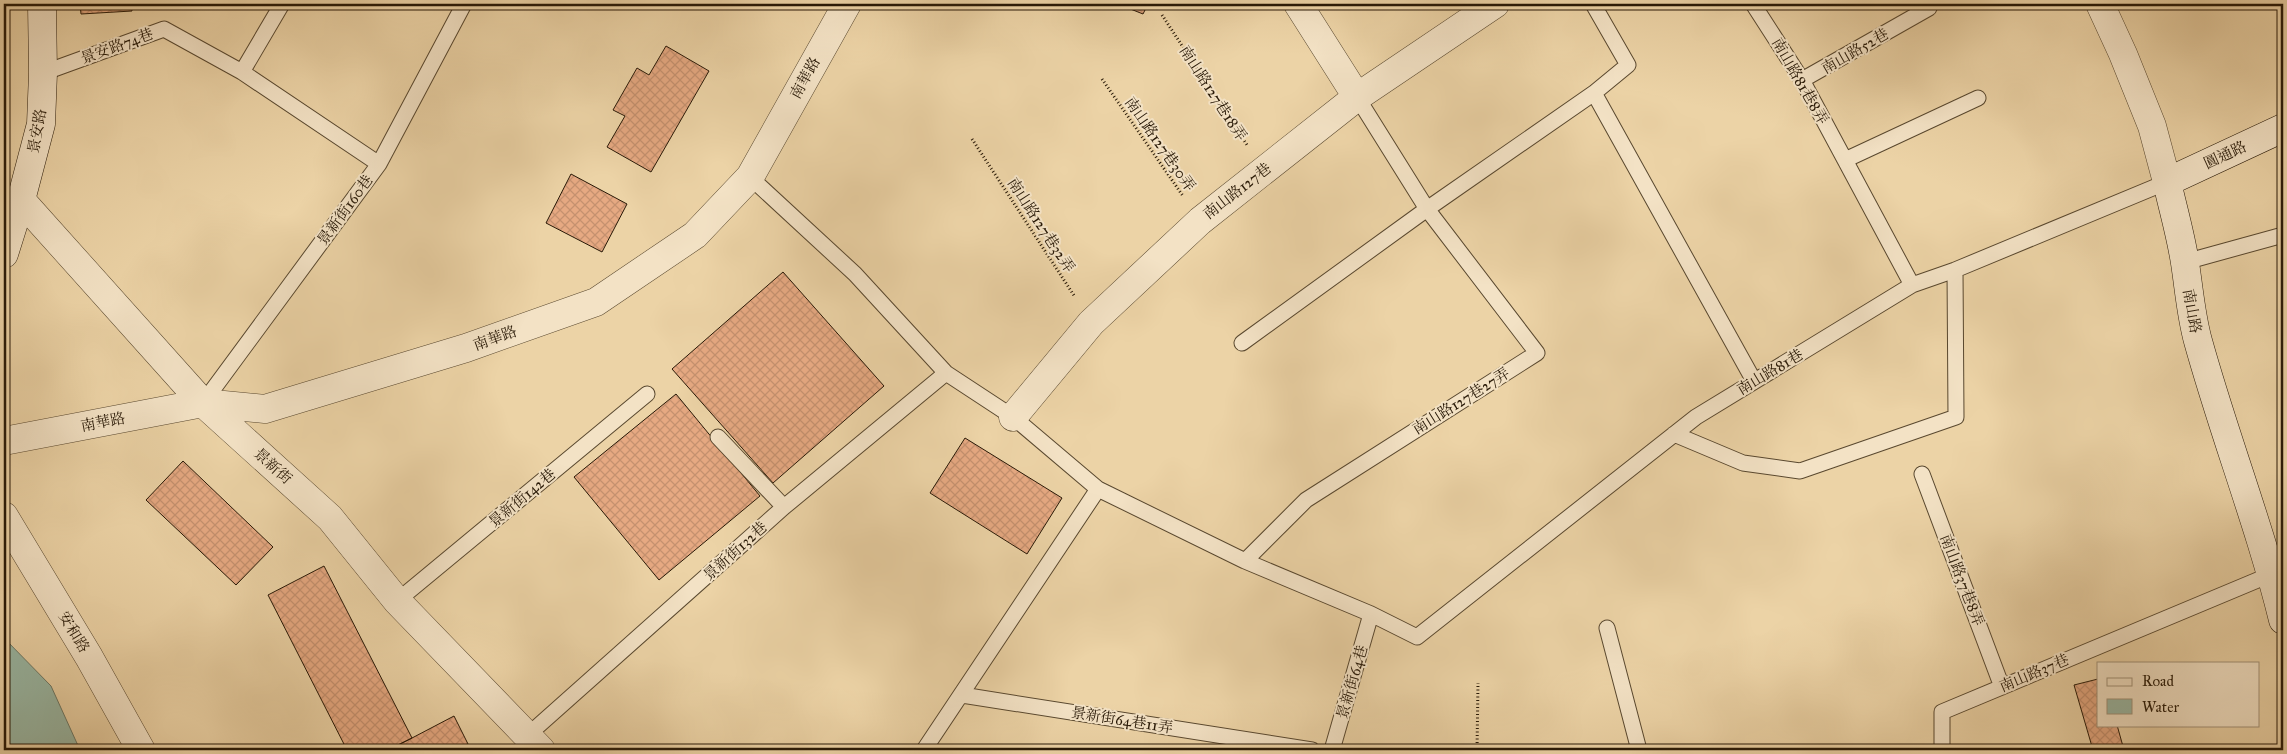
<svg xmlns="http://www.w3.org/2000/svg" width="2287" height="754" viewBox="0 0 2287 754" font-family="'IM FELL Great Primer','Noto Serif TC',serif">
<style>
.water{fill:#99b8a5;stroke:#6c7866}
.building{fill:url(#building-cross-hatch);stroke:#281907}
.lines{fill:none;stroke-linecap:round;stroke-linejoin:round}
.lane-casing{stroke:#59482f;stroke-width:17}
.street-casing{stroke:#59482f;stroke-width:29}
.secondary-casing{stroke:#281907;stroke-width:29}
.path{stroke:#281907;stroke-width:3;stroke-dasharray:1 2.5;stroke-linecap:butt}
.lane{stroke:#f3e2c5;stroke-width:15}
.street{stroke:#f3e2c5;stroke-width:28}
.secondary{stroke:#f3e2c5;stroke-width:28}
.labels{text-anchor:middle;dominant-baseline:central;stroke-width:4;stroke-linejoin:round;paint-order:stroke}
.street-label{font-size:15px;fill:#281907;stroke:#f3e2c5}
</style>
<defs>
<pattern id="building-cross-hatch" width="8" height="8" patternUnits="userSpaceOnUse" patternTransform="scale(1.25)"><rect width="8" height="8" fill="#e6a982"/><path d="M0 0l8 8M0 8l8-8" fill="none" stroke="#c5916f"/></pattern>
</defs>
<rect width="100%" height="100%" fill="#ecd3a6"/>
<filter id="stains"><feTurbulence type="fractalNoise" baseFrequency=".004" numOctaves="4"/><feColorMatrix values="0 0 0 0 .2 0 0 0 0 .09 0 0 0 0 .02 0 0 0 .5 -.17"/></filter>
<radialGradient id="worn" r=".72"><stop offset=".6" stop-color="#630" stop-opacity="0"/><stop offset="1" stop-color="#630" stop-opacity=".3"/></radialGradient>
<path class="water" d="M4 638 51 686 80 750H5Z"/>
<path class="building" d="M80 4H131L132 11 81 14Z
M1118 4H1148L1143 14Z
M666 46 709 71 651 172 607 147 625 116 613 110 637 68 649 75Z
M571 174 627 204 602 252 546 223Z
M783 272 884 386 773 483 672 369Z
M676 394 760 496 659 580 574 477Z
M965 438 1062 498 1027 554 930 493Z
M183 461 273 547 236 585 146 500Z
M324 566 412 738 388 750H347L268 595Z
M2098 679V725H2117L2124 750H2093L2074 685Z
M454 716 471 750H388L412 738Z"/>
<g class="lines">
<defs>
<path id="lane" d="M1753 4 1802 80 1912 285
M242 72 282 4
M43 73 164 29 242 72 379 164
M1802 80 1929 8 1927 4
M1594 93 1754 381
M1845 160 1978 98
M750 177 855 274 946 373 1013 417 1098 489 1245 561 1371 614 1417 637 1696 417 1912 285 1955 270 2167 182
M2185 262 2283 235
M1242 343 1427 209 1594 93 1628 65 1593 4
M203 403 379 164 464 4
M1674 434 1743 463 1800 471 1956 417 1955 270
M718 437 784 507
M1922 474 2002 687
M1245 561 1306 500 1537 353 1427 209 1357 97
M397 601 647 394
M1607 628 1639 750
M962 695 1312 750
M528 735 784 507 946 373
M924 750 1098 489
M1332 750 1371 614
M1942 750V712L2272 574"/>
<path id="street" d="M1298 4 1357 97
M2100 4 2123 54 2152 126 2167 182
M21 200 203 403 330 518 397 601 541 750
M1013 417 1091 323 1200 221 1357 97 1495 4
M4 441 203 403 265 409 466 348 596 302 695 235 750 177 847 4
M4 516 89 657 141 750"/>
<path id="secondary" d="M2283 128 2167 182C2173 209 2181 236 2185 263 2189 289 2191 316 2198 341 2224 435 2260 526 2283 620
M4 254 21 200 41 124 43 73 42 4"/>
</defs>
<use href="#lane" class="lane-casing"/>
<use href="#street" class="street-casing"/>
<use href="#secondary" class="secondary-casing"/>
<path class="path" d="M1162 15 1247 145
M1102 79 1183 196
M972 139 1075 297
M1477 750 1478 683"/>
<use href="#lane" class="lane"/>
<use href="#street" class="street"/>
<use href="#secondary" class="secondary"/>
</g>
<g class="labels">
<g class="street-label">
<text transform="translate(117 46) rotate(-20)">景安路74巷</text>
<text transform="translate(1855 51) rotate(-30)">南山路52巷</text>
<text transform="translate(805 78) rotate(-61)">南華路</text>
<text transform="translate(1800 81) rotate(60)">南山路81巷8弄</text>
<text transform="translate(1213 93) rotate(57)">南山路127巷18弄</text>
<text transform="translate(37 131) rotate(-80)">景安路</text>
<text transform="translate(1160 144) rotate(55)">南山路127巷30弄</text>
<text transform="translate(2225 155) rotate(-25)">圓通路</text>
<text transform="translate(1237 191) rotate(-38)">南山路127巷</text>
<text transform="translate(345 210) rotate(-54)">景新街160巷</text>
<text transform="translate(1041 225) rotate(57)">南山路127巷32弄</text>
<text transform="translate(2192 311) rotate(80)">南山路</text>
<text transform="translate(495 338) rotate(-20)">南華路</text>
<text transform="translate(1770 372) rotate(-31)">南山路81巷</text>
<text transform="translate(1461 401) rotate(-32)">南山路127巷27弄</text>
<text transform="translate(103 422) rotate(-11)">南華路</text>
<text transform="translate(273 466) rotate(42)">景新街</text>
<text transform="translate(522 498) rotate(-40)">景新街142巷</text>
<text transform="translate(735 551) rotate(-42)">景新街132巷</text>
<text transform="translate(1962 580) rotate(69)">南山路37巷8弄</text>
<text transform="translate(74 632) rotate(59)">安和路</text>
<text transform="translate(2034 673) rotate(-23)">南山路37巷</text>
<text transform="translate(1352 682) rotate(-74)">景新街64巷</text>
<text transform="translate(1122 720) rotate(9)">景新街64巷11弄</text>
</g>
</g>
<rect width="2287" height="754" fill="none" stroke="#ecd3a6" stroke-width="20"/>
<rect x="5" y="5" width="2277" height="744" fill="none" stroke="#281907" stroke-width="2.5"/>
<rect x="10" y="10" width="2267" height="734" fill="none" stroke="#281907"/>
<rect x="2097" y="662" width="162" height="65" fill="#f3e2c5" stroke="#a29279"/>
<rect x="2107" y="678" width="25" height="8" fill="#f3e2c5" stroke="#a29279"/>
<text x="2142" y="686" font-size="15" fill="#281907">Road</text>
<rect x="2107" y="699" width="25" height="15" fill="#99b8a5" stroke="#a29279"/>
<text x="2142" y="712" font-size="15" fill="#281907">Water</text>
<rect width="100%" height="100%" filter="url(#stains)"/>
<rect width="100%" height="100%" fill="url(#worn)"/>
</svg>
